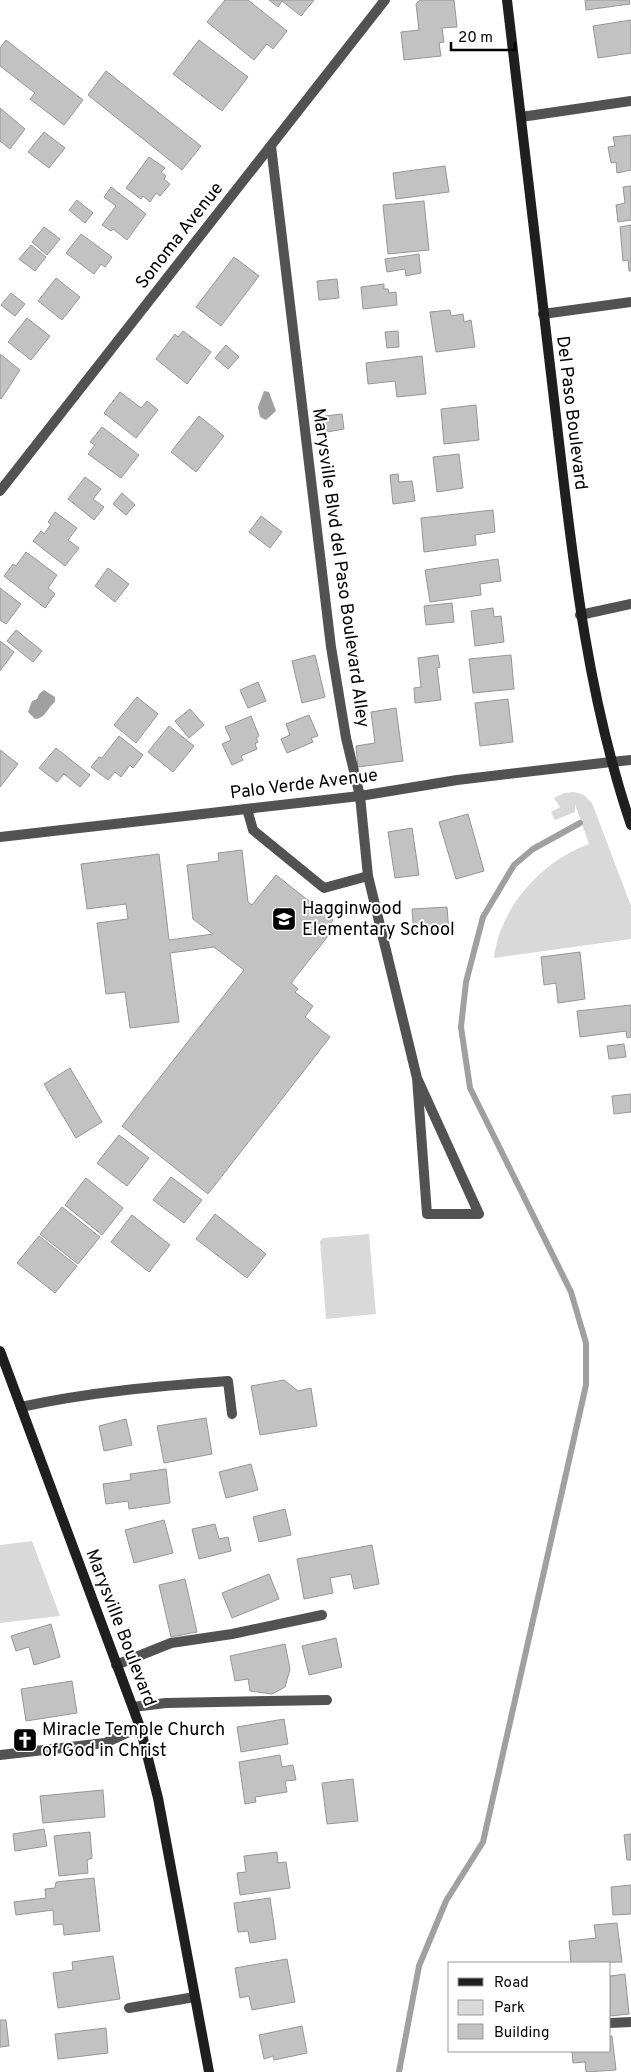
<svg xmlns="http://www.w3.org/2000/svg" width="631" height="2072" viewBox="0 0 631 2072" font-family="Overpass,sans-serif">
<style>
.green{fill:#d9d9d9}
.water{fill:#a0a0a0}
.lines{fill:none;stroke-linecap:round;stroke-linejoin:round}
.stream{stroke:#a0a0a0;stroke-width:6}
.building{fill:#c2c2c2;stroke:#969696}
.lane{stroke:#525252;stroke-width:10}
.street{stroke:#525252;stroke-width:10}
.secondary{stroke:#1f1f1f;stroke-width:10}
.labels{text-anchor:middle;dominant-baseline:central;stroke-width:4;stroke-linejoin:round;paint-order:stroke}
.street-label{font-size:18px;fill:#000;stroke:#fff}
.poi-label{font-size:18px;fill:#000;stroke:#fff;text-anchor:start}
</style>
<rect width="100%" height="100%" fill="#fff"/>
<path class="green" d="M574 792 584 795 592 803 631 906V939L494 958C500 907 542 861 589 844L575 804V812L555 820 551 812 560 807 554 798 564 793Z
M369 1234 376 1314 326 1319 320 1241 323 1238Z
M32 1541 60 1616 0 1623V1545Z"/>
<path class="water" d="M264 391 269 392 276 411 266 420 260 417 258 407Z
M44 690 55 697V702C48 707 45 719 35 719L28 712 32 701 37 699 39 694Z"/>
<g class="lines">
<path class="stream" d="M399 2072 419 1966 446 1901 483 1842 586 1385V1343L571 1292 470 1088 461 1027 466 982 483 917 514 865 533 849 580 823"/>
</g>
<path class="building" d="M225 0H248L287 31 273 49 267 44 254 60 207 22Z
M269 0H314L301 16 282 1 278 7Z
M420 0H454L457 27 442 28 444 42 439 43 441 56 404 60 401 32 419 30 416 4Z
M585 0H629L630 4 586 10Z
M631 20V53L598 58 593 26Z
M6 40 83 100 64 125 30 99 35 93 0 66V48Z
M199 40 248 77 222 111 173 74Z
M106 71 201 146 182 170 88 95Z
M0 108 25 129 10 149 0 141Z
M44 132 65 148 49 168 28 152Z
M631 135V170L617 173 616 162 611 163 608 147 615 146 613 137Z
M149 157 165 168 161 172 166 176 164 179 170 184 160 196 156 193 150 202 143 196 141 199 126 188Z
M445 166 449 192 396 199 393 173Z
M631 186V220L618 222 616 205 625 203 623 187Z
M111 187 146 214 127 240 113 229 111 231 102 225 116 206 104 197Z
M77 200 93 213 85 223 69 210Z
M424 201 429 250 388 254 383 205Z
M631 225V271H629L628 260 623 261 620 227Z
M44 227 60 239 47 255 32 242Z
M81 234 112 257 105 267 101 264 94 274 66 253Z
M31 245 46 257 35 271 19 259Z
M419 254 421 273 406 276 405 269 387 272 385 259Z
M234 257 259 276 221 326 196 307Z
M56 278 80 297 62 320 38 301Z
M337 279 339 298 319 300 317 281Z
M384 284V289H388L389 293 396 292 397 305 363 309 361 287Z
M11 293 25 304 15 316 1 305Z
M450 310 451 316 463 314 464 322 471 320 475 347 436 352 430 312Z
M27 318 50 336 31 360 8 342Z
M183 331 211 352 187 384 156 359 175 334 178 337Z
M398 331 399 347 387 348 385 332Z
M226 345 239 357 228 369 215 358Z
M0 354 20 370 1 399 0 398Z
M422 356 426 394 397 397 395 381 368 384 366 363Z
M120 392 141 408 147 401 158 410 136 438 104 413Z
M476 405 479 440 444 444 441 409Z
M342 414 344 429 327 432 325 416Z
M199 416 224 436 196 472 171 452Z
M102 427 139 455 121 478 88 454 95 445 90 442Z
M459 454 463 488 437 492 433 457Z
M398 474 399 482 412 481 415 501 393 504 390 475Z
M85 477 101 489 93 499 104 507 94 520 68 499Z
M122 493 135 505 126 515 113 504Z
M493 510 495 532 475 535 476 545 424 552 421 518Z
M55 512 77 528 68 540 79 548 65 566 33 541 41 531 44 534 51 524 48 522Z
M261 516 282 532 270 548 249 532Z
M26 552 57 575 48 588 55 594 45 608 4 576 13 564 16 566Z
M498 559 501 581 480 584 481 595 430 602 425 570Z
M108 568 129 584 115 602 95 586Z
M0 588 21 604 6 624 0 620Z
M452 603 454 622 426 625 424 606Z
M493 608 494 617 501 616 504 642 475 646 471 611Z
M16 630 42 651 33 662 7 641Z
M0 641 14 652 0 671Z
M315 655 325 697 302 703 292 661Z
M438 655 440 667 437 668 441 700 415 703 414 688 421 687 418 658Z
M511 655 514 689 473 693 469 659Z
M258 682 266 701 248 708 240 690Z
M137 697 158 714 136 743 114 725Z
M508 699 513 742 480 746 475 703Z
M396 708 403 761 358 767 356 746 375 743 371 712Z
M190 709 204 725 189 738 175 721Z
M309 715 318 736 311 738 313 742 287 753 281 739 290 735 286 724Z
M251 716 259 736 256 738 258 742 255 744 257 749 241 756 243 760 232 765 222 744 231 740 225 727Z
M169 726 194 746 173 772 148 752Z
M119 736 143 755 133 768 130 765 121 777 115 772 108 780 91 767 99 757 102 758Z
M56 748 90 775 80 787 64 774 57 782 39 768Z
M0 750 18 764 0 787Z
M468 814 484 871 456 879 439 822Z
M412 828 419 875 395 878 388 832Z
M242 850 248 902 252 905 276 875 333 920 323 933 328 936 291 983 298 989 295 992 313 1006 305 1017 330 1037 208 1194 122 1126 244 970 214 947 170 953 179 1022 130 1028 125 992 106 994 97 923 128 919 126 904 87 909 81 864 159 854 169 940 213 934 193 919 187 865 219 861 218 853Z
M447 907 449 933 414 935 412 909Z
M580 952 585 999 558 1003 556 983 544 985 541 957Z
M631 1005V1037L627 1038 626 1031 580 1037 577 1011Z
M624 1044 626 1057 609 1059 607 1046Z
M70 1068 102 1122 76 1138 44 1084Z
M631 1094V1112L614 1114 612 1096Z
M119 1135 149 1158 127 1186 97 1163Z
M171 1177 202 1200 184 1223 153 1200Z
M86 1178 123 1208 102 1235 65 1205Z
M62 1207 100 1237 78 1264 40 1234Z
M215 1214 266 1254 247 1278 196 1239Z
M132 1215 170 1245 149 1272 111 1242Z
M39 1236 77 1266 55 1293 17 1263Z
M284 1380 298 1391 311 1388 317 1426 260 1435 251 1386Z
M206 1418 212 1454 164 1463 157 1426Z
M126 1419 132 1445 104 1451 99 1426Z
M251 1464 258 1490 226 1498 219 1472Z
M166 1469 170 1503 129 1509 128 1501 106 1504 103 1484 131 1480 130 1474Z
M285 1509 291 1535 259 1542 253 1517Z
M164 1520 173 1553 134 1563 125 1530Z
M215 1524 219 1539 228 1537 231 1551 199 1559 192 1529Z
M372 1545 379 1584 354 1589 351 1574 330 1578 333 1593 304 1599 297 1559Z
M269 1574 279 1599 232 1618 222 1593Z
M185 1579 197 1632 171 1637 159 1585Z
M51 1624 60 1657 34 1665 29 1647 16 1651 11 1636Z
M336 1638 342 1667 309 1675 302 1646Z
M285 1644 290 1669 285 1687 272 1694 250 1691 248 1679 235 1681 230 1656Z
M72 1681 77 1713 26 1721 21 1689Z
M284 1719 288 1744 241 1752 237 1727Z
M280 1755 282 1767 293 1765 296 1780 285 1781 287 1792 255 1797 256 1802 245 1804 239 1762Z
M353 1779 358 1821 327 1824 322 1783Z
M103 1790 105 1817 43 1823 40 1796Z
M44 1829 47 1846 15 1851 13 1834Z
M90 1832 92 1858 87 1860 88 1873 59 1876 54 1836Z
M631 1834V1860H627L624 1835Z
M277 1852 278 1863 286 1862 290 1888 240 1895 237 1873 246 1872 244 1856Z
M94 1878 100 1931 64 1935 63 1924 54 1925 53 1910 16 1915 14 1902 46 1898 45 1889 55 1888 56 1882Z
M631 1885V1914L613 1915 611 1887Z
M270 1898 276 1939 250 1943 248 1931 238 1932 234 1903Z
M617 1923 622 1962 571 1963 569 1941 596 1938 594 1925Z
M113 1956 120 1999 58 2008 53 1973 73 1970 72 1962Z
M287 1959 295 2002 252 2010 249 1996 240 1998 235 1968Z
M625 1974 629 2014 610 2016V1976Z
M0 2020H6L9 2046 0 2047Z
M302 2026 307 2053 274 2060 273 2056 264 2059 259 2035Z
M106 2028 108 2053 58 2059 55 2034Z
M610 2036H612L616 2070 586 2072 585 2062 573 2063 572 2051H610Z"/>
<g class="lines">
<path class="lane" d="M271 146 331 647 346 738 360 796 368 876 417 1078 479 1214H427L417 1078
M611 762 631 760
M247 809 253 830 324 888 368 876
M21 1407C89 1392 159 1386 228 1381L232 1414
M116 1665 171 1643 232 1634 322 1615
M133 1707 166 1703 327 1700
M129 2008 195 1997
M610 2023 631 2022"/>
<path class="street" d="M521 117 631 101
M543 314 631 302
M0 491 385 0
M580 615 631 604
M0 837 360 796 457 780 611 762
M0 1755 105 1743 140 1727"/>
<path class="secondary" d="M507 0C525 147 541 295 559 442 574 572 589 701 631 825
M0 1351 140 1727 158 1798 209 2072"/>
</g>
<defs>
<symbol id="school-square" viewBox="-11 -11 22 22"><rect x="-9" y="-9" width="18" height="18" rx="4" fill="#000" stroke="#fff"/><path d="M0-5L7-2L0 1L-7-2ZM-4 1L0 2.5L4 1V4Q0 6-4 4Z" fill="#fff"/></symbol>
<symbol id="church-square" viewBox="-11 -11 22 22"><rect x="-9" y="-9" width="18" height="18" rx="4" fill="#000" stroke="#fff"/><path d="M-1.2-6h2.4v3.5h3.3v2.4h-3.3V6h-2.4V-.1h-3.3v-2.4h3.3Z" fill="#fff"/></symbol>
</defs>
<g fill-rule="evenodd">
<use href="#school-square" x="270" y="905" width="28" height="28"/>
<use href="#church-square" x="11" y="1726" width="28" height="28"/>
</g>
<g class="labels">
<g class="street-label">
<text transform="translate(180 236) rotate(-52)">Sonoma Avenue</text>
<text transform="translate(571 413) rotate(83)">Del Paso Boulevard</text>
<text transform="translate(340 568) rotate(82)">Marysville Blvd del Paso Boulevard Alley</text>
<text transform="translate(304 785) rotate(-7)">Palo Verde Avenue</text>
<text transform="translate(120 1628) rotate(69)">Marysville Boulevard</text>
</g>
<g class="poi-label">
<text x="302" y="909">Hagginwood<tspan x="302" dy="21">Elementary School</tspan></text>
<text x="42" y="1730">Miracle Temple Church<tspan x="42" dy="21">of God in Christ</tspan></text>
</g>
</g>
<rect x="448" y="1962" width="162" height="90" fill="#ffffff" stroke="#999999"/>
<rect x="458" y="1978" width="25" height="8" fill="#1f1f1f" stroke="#999999"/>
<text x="494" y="1987" font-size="15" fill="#000000">Road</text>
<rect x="458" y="2000" width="25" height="15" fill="#d9d9d9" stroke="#999999"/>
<text x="494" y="2012" font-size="15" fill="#000000">Park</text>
<rect x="458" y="2024" width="25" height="15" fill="#c2c2c2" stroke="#999999"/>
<text x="494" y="2037" font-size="15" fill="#000000">Building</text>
<path d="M451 42v8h64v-8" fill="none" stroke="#000000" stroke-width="2.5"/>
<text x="458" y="42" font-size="15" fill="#000000" stroke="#ffffff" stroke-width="4" paint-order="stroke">20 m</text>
</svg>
